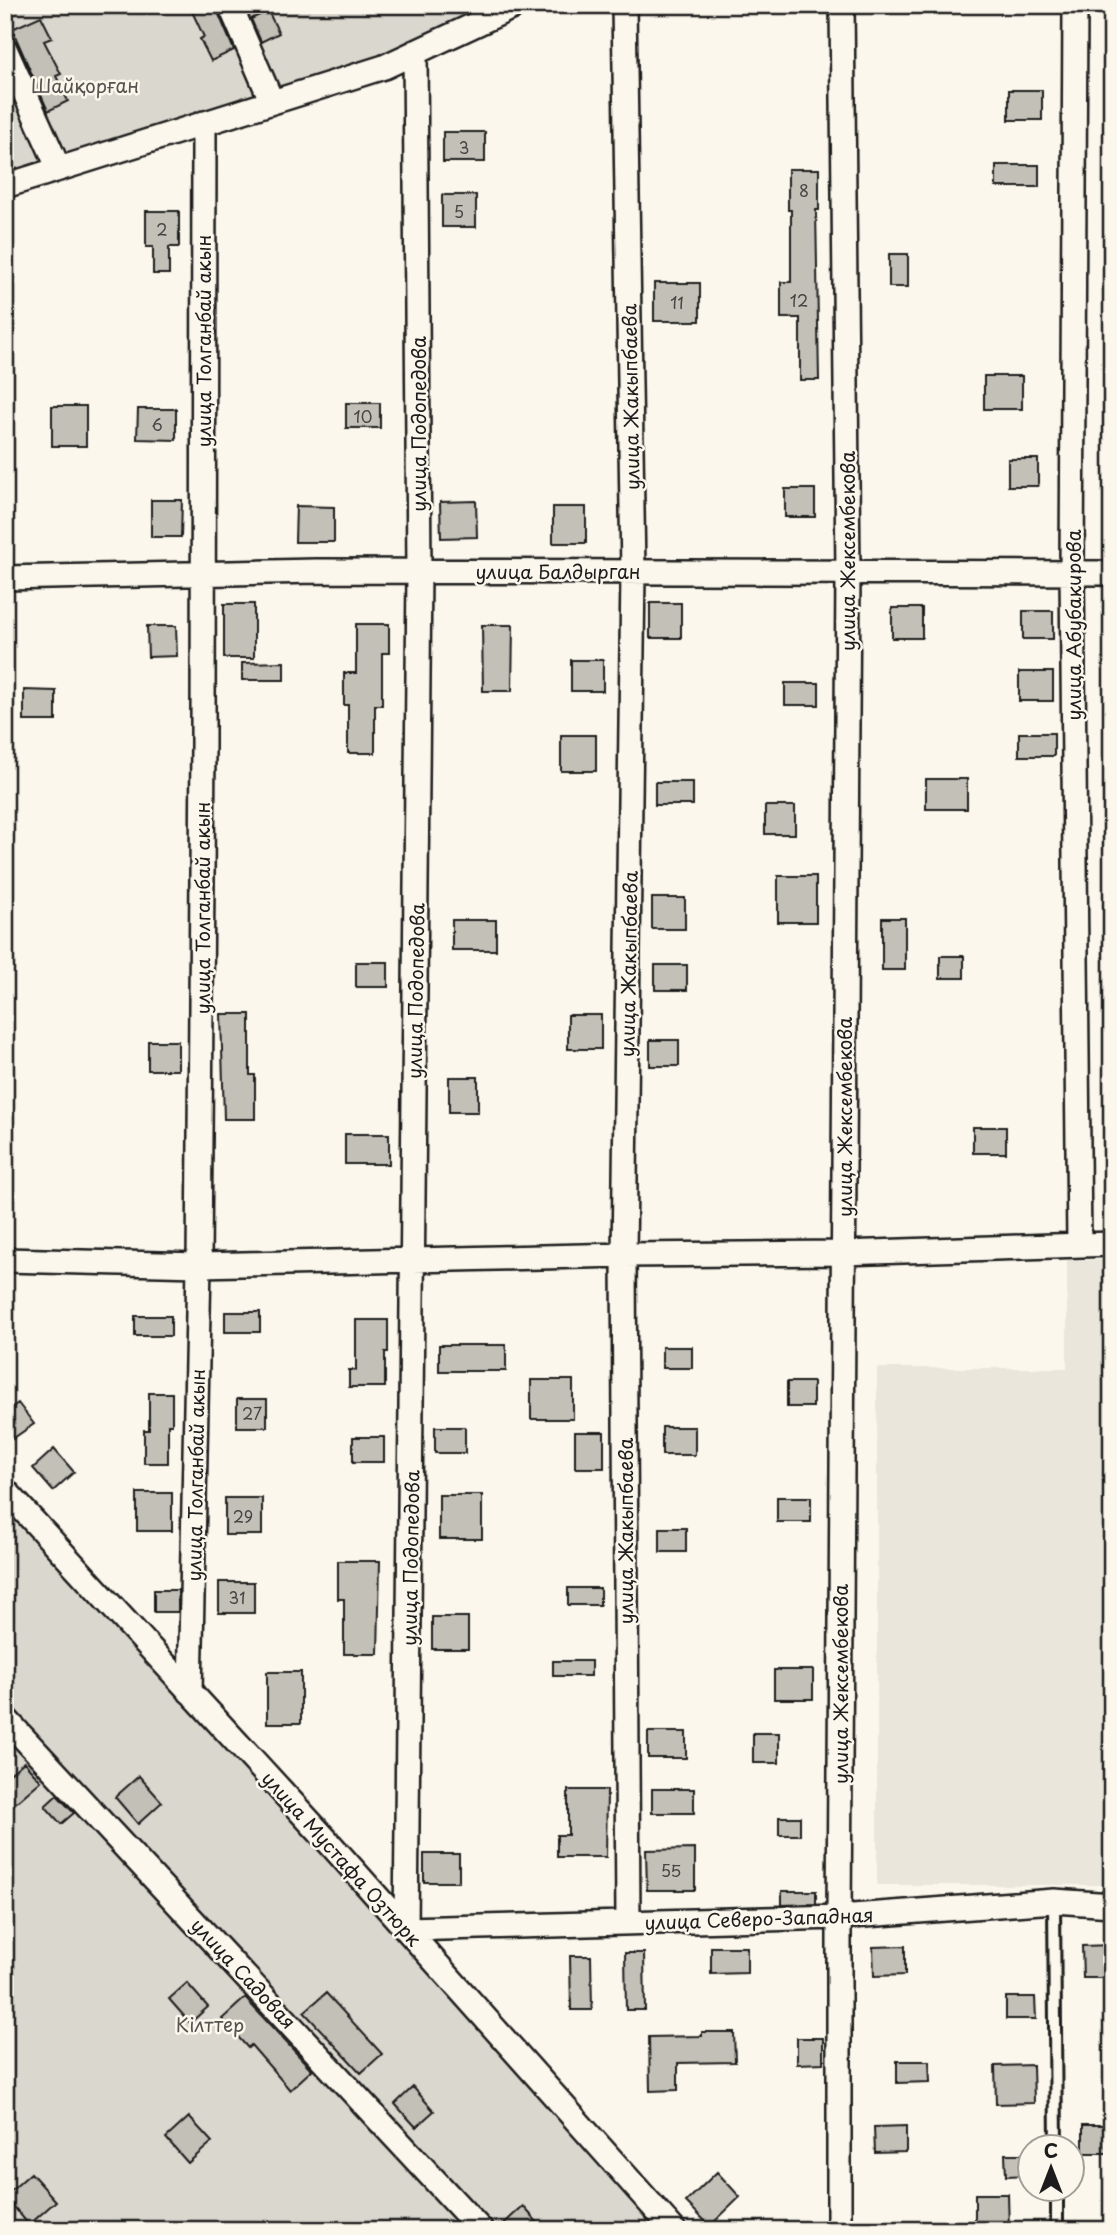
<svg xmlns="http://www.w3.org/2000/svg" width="1117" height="2235" viewBox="0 0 1117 2235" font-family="'Playpen Sans',sans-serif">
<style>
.built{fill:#eae6dc}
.green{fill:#dad7ce;stroke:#7b7a75;stroke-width:2}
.building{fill:#c3c0b8;stroke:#1c1c1c;stroke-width:2}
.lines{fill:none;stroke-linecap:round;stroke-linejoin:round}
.service-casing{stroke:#1c1c1c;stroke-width:16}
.minor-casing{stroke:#1c1c1c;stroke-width:28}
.service{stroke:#fbf7ec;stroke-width:10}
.minor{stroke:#fbf7ec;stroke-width:23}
.labels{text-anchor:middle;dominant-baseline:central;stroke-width:5;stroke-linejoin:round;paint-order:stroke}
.number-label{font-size:16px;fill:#464543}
.park-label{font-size:19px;fill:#555451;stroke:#fbf7ec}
.street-label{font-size:19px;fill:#1c1c1c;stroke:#fbf7ec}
</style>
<rect width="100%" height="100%" fill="#fbf7ec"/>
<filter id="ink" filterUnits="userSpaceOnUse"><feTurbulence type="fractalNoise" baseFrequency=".0143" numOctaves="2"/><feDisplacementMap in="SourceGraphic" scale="14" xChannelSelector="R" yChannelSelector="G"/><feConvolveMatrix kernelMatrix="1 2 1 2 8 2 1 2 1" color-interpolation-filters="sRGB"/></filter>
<g filter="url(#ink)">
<path class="built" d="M1067 1260H1112V1885H877V1368H1067Z"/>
<path class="green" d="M5 5H539L402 71 5 191Z
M5 1483 662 2230H5Z"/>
<path class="building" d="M189 5H215L234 50 211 61 200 39 204 37Z
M268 11 279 33 261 42 251 19Z
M41 16 52 38 44 41 61 74 56 76 68 101 48 111 12 29Z
M1009 90H1042V120H1009Z
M443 132H485V162H443Z
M996 165H1039V187H996Z
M788 169H819V210H816L819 380H800V318H781V282H791V210H788Z
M442 195H476V227H442Z
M146 211H179V247H169V274H153V247H146Z
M889 254H908V287H889Z
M654 283H700V321H654Z
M984 376H1022V409H984Z
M346 403H380V428H346Z
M52 406H86V446H52Z
M138 409H176V440L137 439Z
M1008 459H1038V486H1008Z
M785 489H815V517H785Z
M151 500H182L181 537H151Z
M476 501 477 537 441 538 440 502Z
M296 506 334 507V542H295Z
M553 507H586V543H553Z
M650 603H681V638H650Z
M224 604H254V658H224Z
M892 608H922V638H892Z
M1023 611H1053V639H1023Z
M356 624H389V653H382V705H375V753H348V705H344V673H356Z
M482 625H513L512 691H483Z
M147 626H176L177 656 148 657Z
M571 660H603V691H571Z
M284 662V680H242V663Z
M1019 672H1053V701H1019Z
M785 683H819V705H785Z
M24 690 56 691V721H24Z
M1019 733H1054V756H1019Z
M561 735H596V771H561Z
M926 779H967V809H926Z
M655 782H693V805H655Z
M765 806H795V834H765Z
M778 876H816V922H778Z
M652 898H685V929H652Z
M882 918H905V970H882Z
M452 920H496V950H452Z
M940 956H964V978H940Z
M356 962H388V987H356Z
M655 965H687V990H655Z
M221 1014H250V1075H255V1119H224Z
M568 1015H601V1049H568Z
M650 1040H679V1066H650Z
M148 1041H178V1070H148Z
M449 1077H478V1112H449Z
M973 1127H1006V1153H973Z
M345 1134H389V1164H345Z
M225 1312H260V1332H225Z
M135 1316H171V1336H135Z
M356 1320H388V1352H385V1387H349V1370H356Z
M439 1345H506V1371H439Z
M662 1347H692V1368H662Z
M531 1380H573V1419H531Z
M787 1382H813V1407H787Z
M149 1393H172V1424H168V1463H144V1430H149Z
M237 1399H267V1427H237Z
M18 1403 34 1424 5 1444V1412Z
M435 1427H465V1453H435Z
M662 1427H695V1455H662Z
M575 1432H604V1468H575Z
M353 1437H384V1462H353Z
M54 1449 74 1472 53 1491 33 1468Z
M137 1493H172V1531H137Z
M439 1495H482V1539H439Z
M777 1497H811V1522H777Z
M225 1498H262V1535H225Z
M660 1528H686V1552H660Z
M338 1561H380L378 1654H344V1599H338Z
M219 1582H254V1613H219Z
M568 1588H600V1605H568Z
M154 1590H178V1612H154Z
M432 1617H468V1649H432Z
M553 1661H591V1676H553Z
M774 1670H813V1699H774Z
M267 1672H301V1723H267Z
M648 1732H686V1758H648Z
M753 1733H779V1763H753Z
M24 1762 41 1781 5 1812V1778Z
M139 1776 162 1802 138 1824 115 1797Z
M652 1789H694V1813H652Z
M568 1790H607L606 1857H557V1835H568Z
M57 1795 74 1813 61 1824 45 1806Z
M779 1817H800V1835H779Z
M695 1849V1890H647L646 1850Z
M424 1854H459V1882H424Z
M782 1891H816V1904L782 1905Z
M1112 1945V1978H1083L1082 1946Z
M905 1946V1975L874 1976 873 1947Z
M711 1947H747V1973L711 1974Z
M625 1953H644L645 2010H626Z
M570 1956H591L592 2010H571Z
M187 1983 208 2007 190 2023 169 1999Z
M326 1993 382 2054 361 2073 304 2012Z
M1006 1997H1035L1036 2019H1006Z
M245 1998 312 2070 290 2090 251 2045 248 2048 222 2019Z
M702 2032H734L735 2062 678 2063V2090L650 2091 649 2037 702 2036Z
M797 2038H823V2063L797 2064Z
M897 2061H929L930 2082 897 2083Z
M1033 2065 1034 2103 996 2104 995 2066Z
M413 2087 434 2111 416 2127 395 2104Z
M189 2117 212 2142 188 2163 166 2138Z
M1083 2125H1112V2153H1083Z
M906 2126V2152L875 2153 874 2127Z
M1005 2154H1030V2175L1006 2176Z
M717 2172 740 2197 710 2226 686 2202Z
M31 2173 56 2201 29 2225 5 2196Z
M975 2194H1008L1009 2230H975Z
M523 2206 544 2230H497Z"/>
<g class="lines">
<defs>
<path id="service" d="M1054 1901 1056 2148
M1057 2190V2230"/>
<path id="minor" d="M230 5 272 102
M624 5 633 572 624 1255 628 1923
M1075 5 1072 572 1079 1245
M5 49 59 169
M415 52 419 571 406 1929 839 1917 1054 1901 1112 1905
M5 186 384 67 517 5
M5 578 316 571 1112 573
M5 1260 199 1265 624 1255 843 1253 1112 1244
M5 1490 332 1846 674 2230
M190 1692 199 1265 203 745 204 123
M5 1718 481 2230
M839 2230V1917L848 572 842 5"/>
</defs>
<use href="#service" class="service-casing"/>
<use href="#minor" class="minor-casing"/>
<use href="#service" class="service"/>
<use href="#minor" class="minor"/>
</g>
</g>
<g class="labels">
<g class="number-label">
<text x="464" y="147">3</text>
<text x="804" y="190">8</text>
<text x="459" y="211">5</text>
<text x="162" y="229">2</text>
<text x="799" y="300">12</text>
<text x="677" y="302">11</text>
<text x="363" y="416">10</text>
<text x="157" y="424">6</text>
<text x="252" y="1413">27</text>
<text x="243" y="1516">29</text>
<text x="237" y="1597">31</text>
<text x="671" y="1870">55</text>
</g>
<g class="park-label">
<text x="85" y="85">Шайқорған</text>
<text x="210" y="2024">Кілттер</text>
</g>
<g class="street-label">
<text transform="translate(203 341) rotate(-90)">улица Толганбай акын</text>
<text transform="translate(630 397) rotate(-91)">улица Жакыпбаева</text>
<text transform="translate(418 424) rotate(-90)">улица Подопедова</text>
<text transform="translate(847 551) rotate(-90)">улица Жексембекова</text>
<text x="558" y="571">улица Балдырган</text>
<text transform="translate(1073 625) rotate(-90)">улица Абубакирова</text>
<text transform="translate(202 908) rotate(-90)">улица Толганбай акын</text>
<text transform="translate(628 964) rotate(-89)">улица Жакыпбаева</text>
<text transform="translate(415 991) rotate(-89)">улица Подопедова</text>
<text transform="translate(844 1117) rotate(-90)">улица Жексембекова</text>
<text transform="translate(195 1475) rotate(-89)">улица Толганбай акын</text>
<text transform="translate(625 1531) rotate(-90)">улица Жакыпбаева</text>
<text transform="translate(410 1558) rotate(-89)">улица Подопедова</text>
<text transform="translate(840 1684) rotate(-90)">улица Жексембекова</text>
<text transform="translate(342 1858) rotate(48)">улица Мустафа Озтюрк</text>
<text transform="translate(759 1918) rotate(-2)">улица Северо-Западная</text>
<text transform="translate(244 1973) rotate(47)">улица Садовая</text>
</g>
</g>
<rect width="1117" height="2235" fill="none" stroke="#fbf7ec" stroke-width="28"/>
<rect x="14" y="14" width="1089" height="2207" fill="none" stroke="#1c1c1c" stroke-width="2.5" filter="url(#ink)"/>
<g transform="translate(1051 2168)"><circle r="33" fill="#fbf7ec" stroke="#a29f99" stroke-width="2"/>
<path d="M0-5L12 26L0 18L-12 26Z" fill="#1c1c1c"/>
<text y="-10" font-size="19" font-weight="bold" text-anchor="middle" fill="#1c1c1c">С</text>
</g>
</svg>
